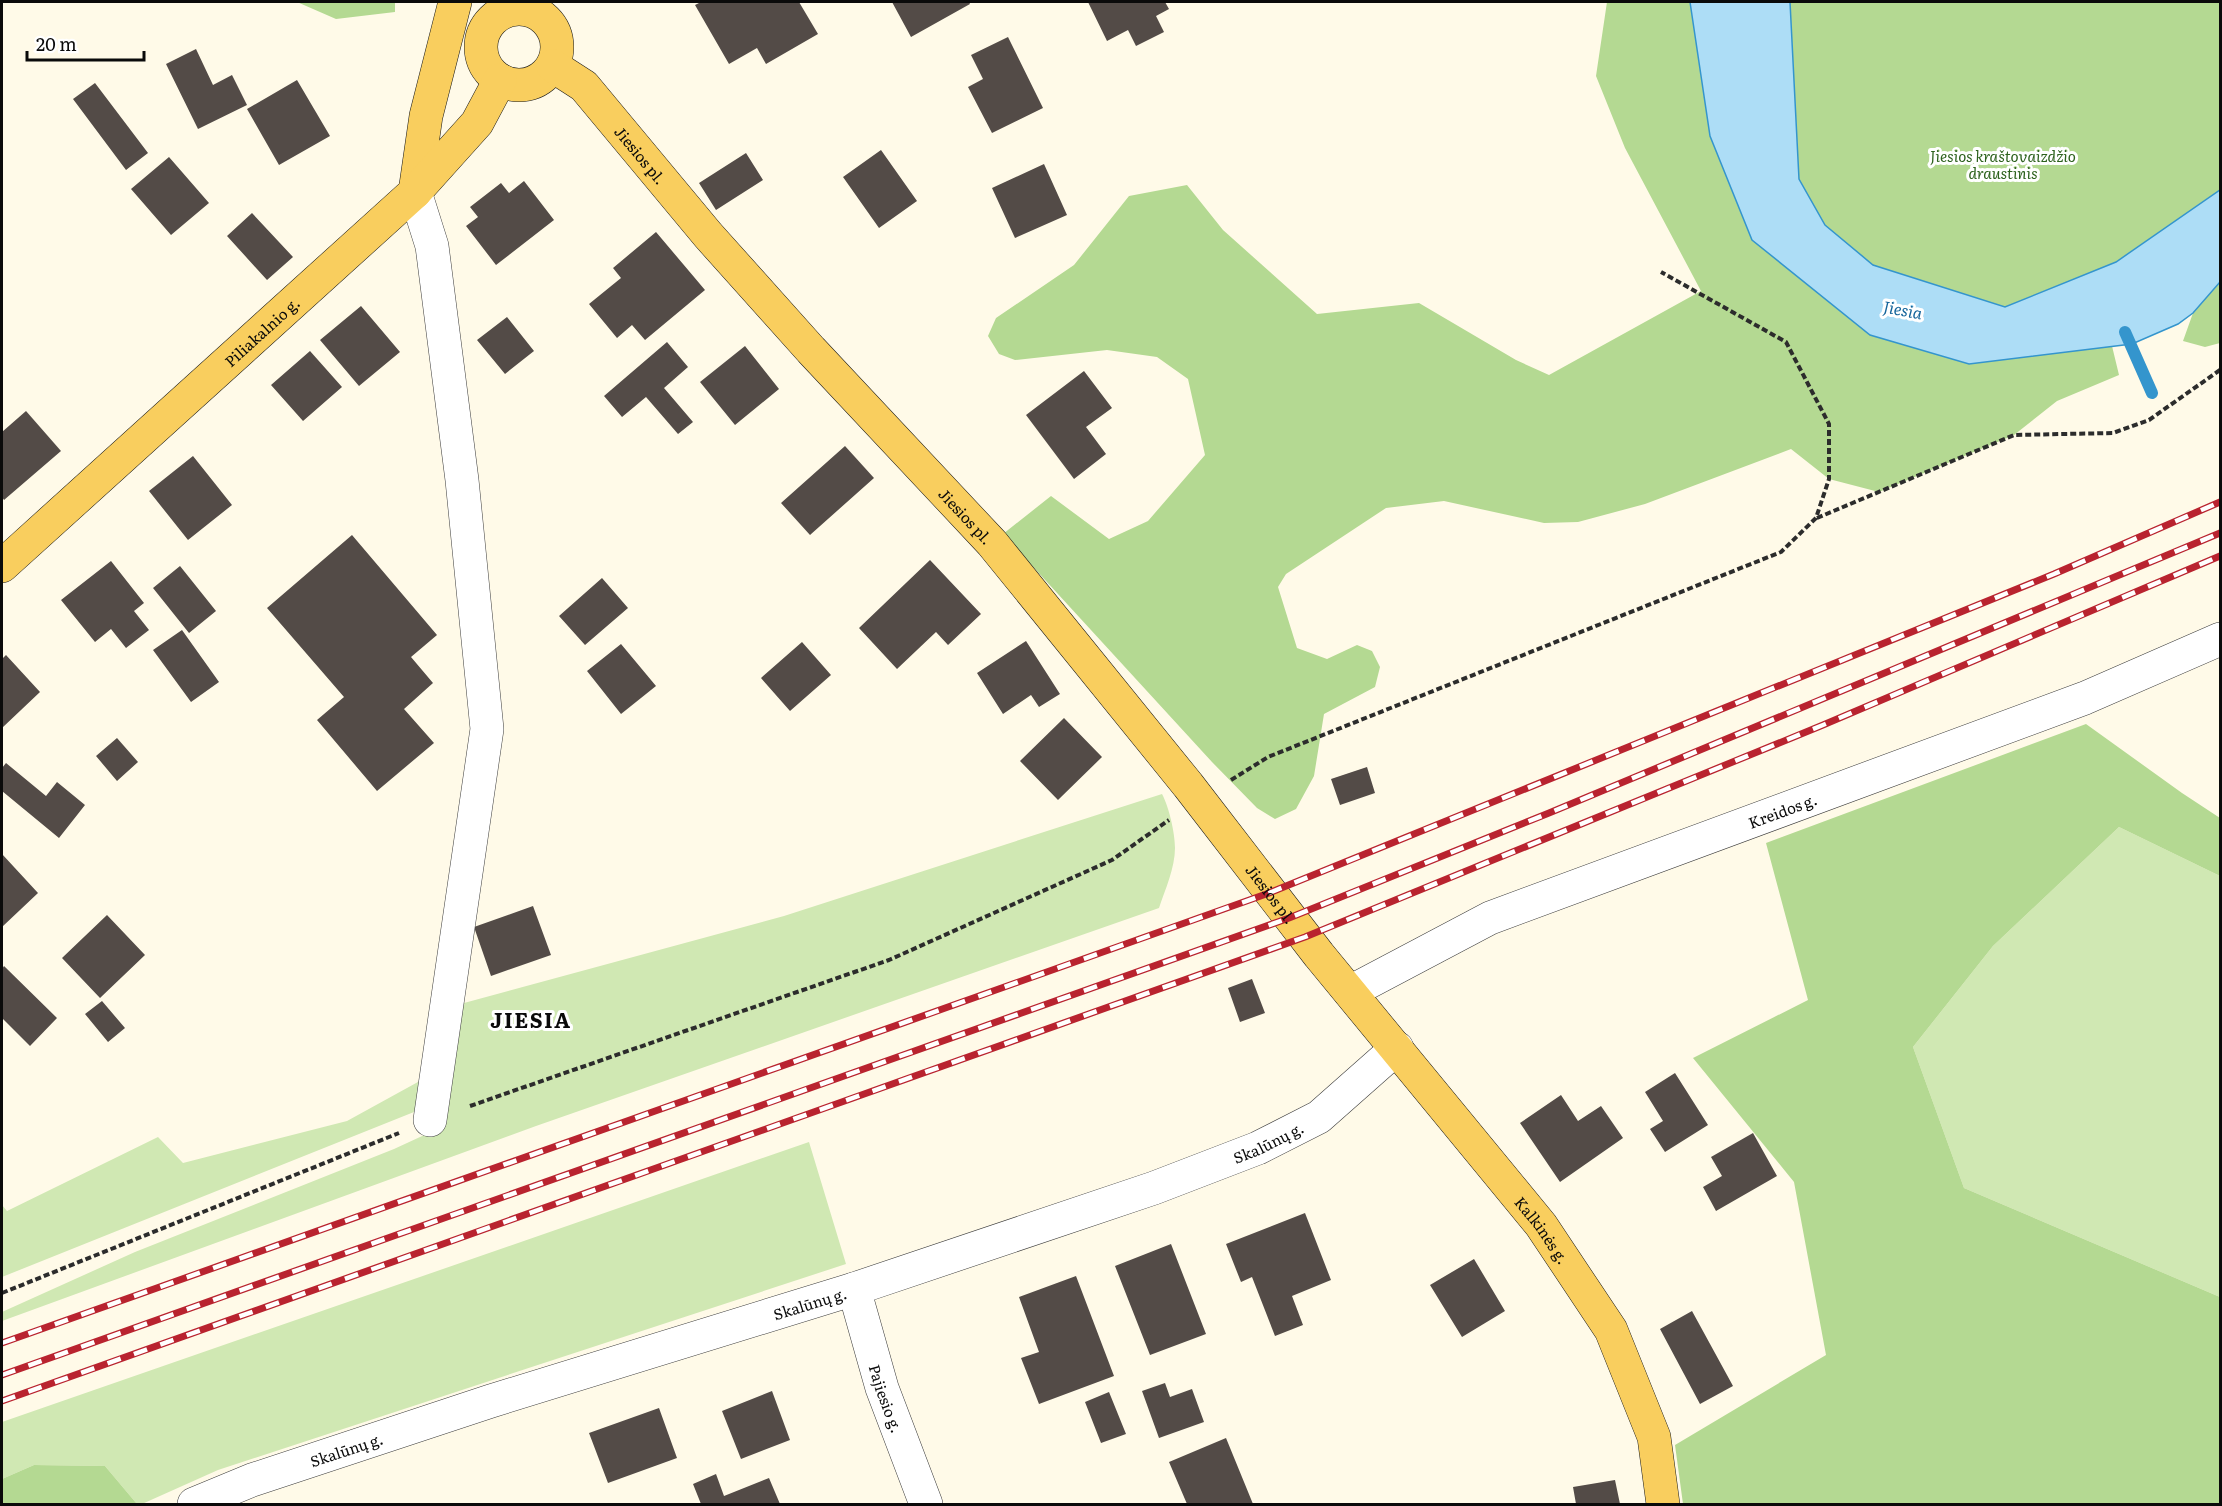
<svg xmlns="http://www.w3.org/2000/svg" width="2222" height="1506" viewBox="0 0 2222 1506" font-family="Literata,serif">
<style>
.green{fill:#d0e8b3}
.forest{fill:#b4d992}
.water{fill:#adddf6;stroke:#3495cd;stroke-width:1.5}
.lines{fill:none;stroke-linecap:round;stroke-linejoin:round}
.stream{stroke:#3495cd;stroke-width:12}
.building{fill:#534b47}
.minor-casing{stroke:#3d3d3d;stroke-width:34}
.primary-casing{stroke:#1b1b1b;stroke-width:34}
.path{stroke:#2c2c2c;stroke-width:4;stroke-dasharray:6 3;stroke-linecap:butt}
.minor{stroke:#fff;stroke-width:33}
.primary{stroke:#f9ce5e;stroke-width:33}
.rail-casing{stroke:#b9232f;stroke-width:7}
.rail{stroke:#fff;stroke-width:4.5;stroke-dasharray:14;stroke-linecap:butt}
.labels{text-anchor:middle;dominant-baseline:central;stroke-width:6;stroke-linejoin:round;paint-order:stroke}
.street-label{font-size:15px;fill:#0a0a0a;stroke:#fff}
.park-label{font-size:15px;font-style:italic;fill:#2c611c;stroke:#fff}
.water-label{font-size:16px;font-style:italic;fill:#15659b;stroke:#fff}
.district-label{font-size:21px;font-weight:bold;letter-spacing:1.5px;fill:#0a0a0a;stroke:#fff}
</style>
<rect width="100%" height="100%" fill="#fffae8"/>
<path class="green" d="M1162 794C1169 807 1175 833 1175 848 1175 868 1165 890 1159 908L536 1126 2 1321V1312L135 1252 394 1149 433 1131 450 1031 464 1003 784 916Z
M2119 827 2220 876V1297L1964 1188 1913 1047 1993 946Z
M427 1077 414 1112 2 1277V1205L7 1211 158 1137 183 1163 347 1121Z
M809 1142 846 1264 218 1470 142 1504H137L105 1466 34 1465 2 1479V1422Z"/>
<path class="forest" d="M297 2H395V12L336 19Z
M1607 2H1690L1710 136 1752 240 1870 335 2072 350 2112 346 2119 375 2057 401 2014 435 1879 492 1829 479 1791 449 1645 504 1578 522 1544 523 1444 501 1386 508 1286 574 1278 587 1297 648 1327 659 1357 645 1372 651 1380 667 1375 687 1324 714 1314 776 1296 809 1275 819 1257 808 1212 762 1003 534 1051 496 1109 539 1148 521 1205 455 1188 379 1157 357 1107 350 1015 360 999 354 988 336 996 318 1074 265 1129 196 1187 185 1223 230 1317 314 1419 303 1516 360 1549 375 1701 291 1625 148 1596 76Z
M1790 2H2220V190L2116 262 2005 307 1873 265 1825 225 1799 179Z
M2220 282V343L2205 347 2183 341 2193 313Z
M2086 724 2182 793 2220 818V876L2119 827 1993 946 1913 1047 1964 1188 2220 1297V1504H1683L1675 1445 1826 1355 1794 1182 1693 1058 1808 1000 1766 843Z
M34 1465 105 1466 137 1504H2V1479Z"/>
<path class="water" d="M1690 2H1790L1799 179 1825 225 1873 265 2005 307 2116 262 2220 190V282L2193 313 2178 324 2132 344 1969 364 1870 335 1752 240 1710 136Z"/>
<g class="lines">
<path class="stream" d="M2125 332 2152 393"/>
</g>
<path class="building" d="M701 2H799L818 34 766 64 757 48 729 64 695 5Z
M892 2H969L970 4 911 37Z
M1088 2H1165L1169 9 1156 16 1164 32 1136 46 1128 30 1107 41Z
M1008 37 1043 108 992 133 968 87 983 79 971 55Z
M196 49 213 85 232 75 247 105 198 129 166 64Z
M297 80 330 136 279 165 247 109Z
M95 83 148 153 126 170 73 99Z
M881 150 917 201 879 228 843 177Z
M746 153 763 180 716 210 699 183Z
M169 157 209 203 171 235 131 189Z
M1044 164 1067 215 1015 238 992 188Z
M524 181 554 220 496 265 466 226 478 217 470 207 501 183 509 193Z
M252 213 293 257 267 280 227 236Z
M656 232 705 290 645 340 632 325 617 338 589 304 621 278 613 268Z
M361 306 400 352 359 386 320 340Z
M507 317 534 351 505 374 477 340Z
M667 342 688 367 664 388 693 422 678 434 646 397 622 417 604 396Z
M745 346 779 389 735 425 700 382Z
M310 351 342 387 303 421 271 385Z
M1084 371 1112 408 1086 427 1106 454 1074 479 1026 415Z
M26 411 61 451 4 500 2 497V432Z
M845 446 874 478 810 535 781 503Z
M193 456 232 505 188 540 149 491Z
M352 535 437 635 411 657 433 683 404 709 434 743 377 791 317 720 344 697 267 608Z
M930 560 981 614 948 645 936 632 897 669 859 628Z
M111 561 144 603 134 611 149 630 126 648 111 629 95 642 61 600Z
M180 566 216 611 189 633 153 588Z
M602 578 628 608 585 645 559 616Z
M182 630 219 682 191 702 153 650Z
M1026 641 1060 694 1039 707 1031 695 1003 714 977 673Z
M802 642 831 675 790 711 761 678Z
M621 644 656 686 621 714 587 671Z
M6 655 40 692 2 728V659Z
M1064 718 1102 757 1058 800 1020 761Z
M117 738 138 762 117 781 96 756Z
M6 763 46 796 57 782 85 805 59 838 2 791V768Z
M1367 767 1375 793 1340 805 1331 779Z
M2 854 38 893 2 927Z
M533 906 551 955 491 976 474 927Z
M107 915 145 955 100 998 62 958Z
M4 966 57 1018 30 1046 2 1018V969Z
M1252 979 1265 1013 1240 1022 1228 988Z
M102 1001 125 1028 108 1042 85 1014Z
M1675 1073 1708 1125 1665 1152 1650 1129 1663 1121 1645 1092Z
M1561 1095 1578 1121 1601 1106 1623 1138 1560 1182 1520 1123Z
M1753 1133 1777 1176 1716 1211 1703 1187 1722 1176 1711 1157Z
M1305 1213 1331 1280 1292 1296 1303 1325 1275 1336 1252 1277 1241 1282 1226 1244Z
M1171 1244 1206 1334 1150 1355 1115 1266Z
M1474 1259 1505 1311 1462 1337 1430 1285Z
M1076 1276 1114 1376 1039 1404 1021 1358 1039 1352 1019 1297Z
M1692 1311 1733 1386 1700 1404 1660 1329Z
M1165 1383 1170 1397 1192 1389 1204 1422 1159 1438 1142 1391Z
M772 1391 790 1440 741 1459 722 1411Z
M1109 1392 1126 1434 1101 1443 1085 1402Z
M659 1408 677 1458 608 1483 589 1433Z
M1226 1438 1253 1504H1187L1169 1462Z
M716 1474 724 1496 769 1478 780 1504H701L693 1484Z
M1615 1480 1620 1504H1576L1573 1487Z"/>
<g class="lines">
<defs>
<g id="minor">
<path d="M415 192 432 246 462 480 487 729 430 1120"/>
<path id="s1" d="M1350 992 1490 918 2085 698 2220 639"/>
<path id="s2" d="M854 1289 882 1388 926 1504"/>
<path id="s3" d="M194 1504 252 1480 491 1401 854 1289 1154 1188 1258 1148 1319 1117 1397 1048"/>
</g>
<g id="primary">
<circle cx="519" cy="47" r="38"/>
<path id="s4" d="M553 66 584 86 708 235 811 350 992 543 1188 785 1319 955 1541 1225 1611 1330 1654 1437 1663 1504"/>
<path d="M415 192 426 116 455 2"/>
<path id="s5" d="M2 566 415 192 477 123 500 80"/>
</g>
</defs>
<use href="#minor" class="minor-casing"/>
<use href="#primary" class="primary-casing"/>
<path class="path" d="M1817 518 2014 435 2113 433 2149 420 2220 370
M1231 780 1268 757 1781 552 1816 518 1829 479V424L1786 342 1661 272
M470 1106 889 960 1112 860 1169 820
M2 1293 399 1133"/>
<use href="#minor" class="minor"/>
<use href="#primary" class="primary"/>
<defs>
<path id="rail" d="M2 1343 1269 893 2054 574 2220 502
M2 1375 1289 918 1549 813 2220 533
M2 1401 1305 937 1823 725 2220 556"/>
</defs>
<use href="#rail" class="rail-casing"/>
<use href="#rail" class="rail"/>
</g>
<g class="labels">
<g class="street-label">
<text stroke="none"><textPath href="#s4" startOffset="126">Jiesios pl.</textPath></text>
<text stroke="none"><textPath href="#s5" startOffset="350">Piliakalnio g.</textPath></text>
<text stroke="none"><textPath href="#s4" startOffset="612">Jiesios pl.</textPath></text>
<text stroke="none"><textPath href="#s1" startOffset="470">Kreidos g.</textPath></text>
<text stroke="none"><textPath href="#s4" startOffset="1098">Jiesios pl.</textPath></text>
<text stroke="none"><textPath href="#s3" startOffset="1134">Skalūnų g.</textPath></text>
<text stroke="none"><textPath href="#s4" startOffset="1530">Kalkinės g.</textPath></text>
<text stroke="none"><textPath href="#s3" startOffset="648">Skalūnų g.</textPath></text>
<text stroke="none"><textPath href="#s2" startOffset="114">Pajiesio g.</textPath></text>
<text stroke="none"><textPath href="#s3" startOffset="162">Skalūnų g.</textPath></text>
</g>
<g class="park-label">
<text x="2003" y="155">Jiesios kraštovaizdžio<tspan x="2003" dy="17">draustinis</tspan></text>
</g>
<g class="water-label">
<text transform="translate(1903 309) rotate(11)">Jiesia</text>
</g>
<g class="district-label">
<text x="531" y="1018">JIESIA</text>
</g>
</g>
<rect width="2222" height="1506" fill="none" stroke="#0a0a0a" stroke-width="6"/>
<path d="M27 51v9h117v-9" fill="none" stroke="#0a0a0a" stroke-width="3"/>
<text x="36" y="51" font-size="18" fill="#0a0a0a" stroke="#ffffff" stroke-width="4.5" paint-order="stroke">20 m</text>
</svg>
